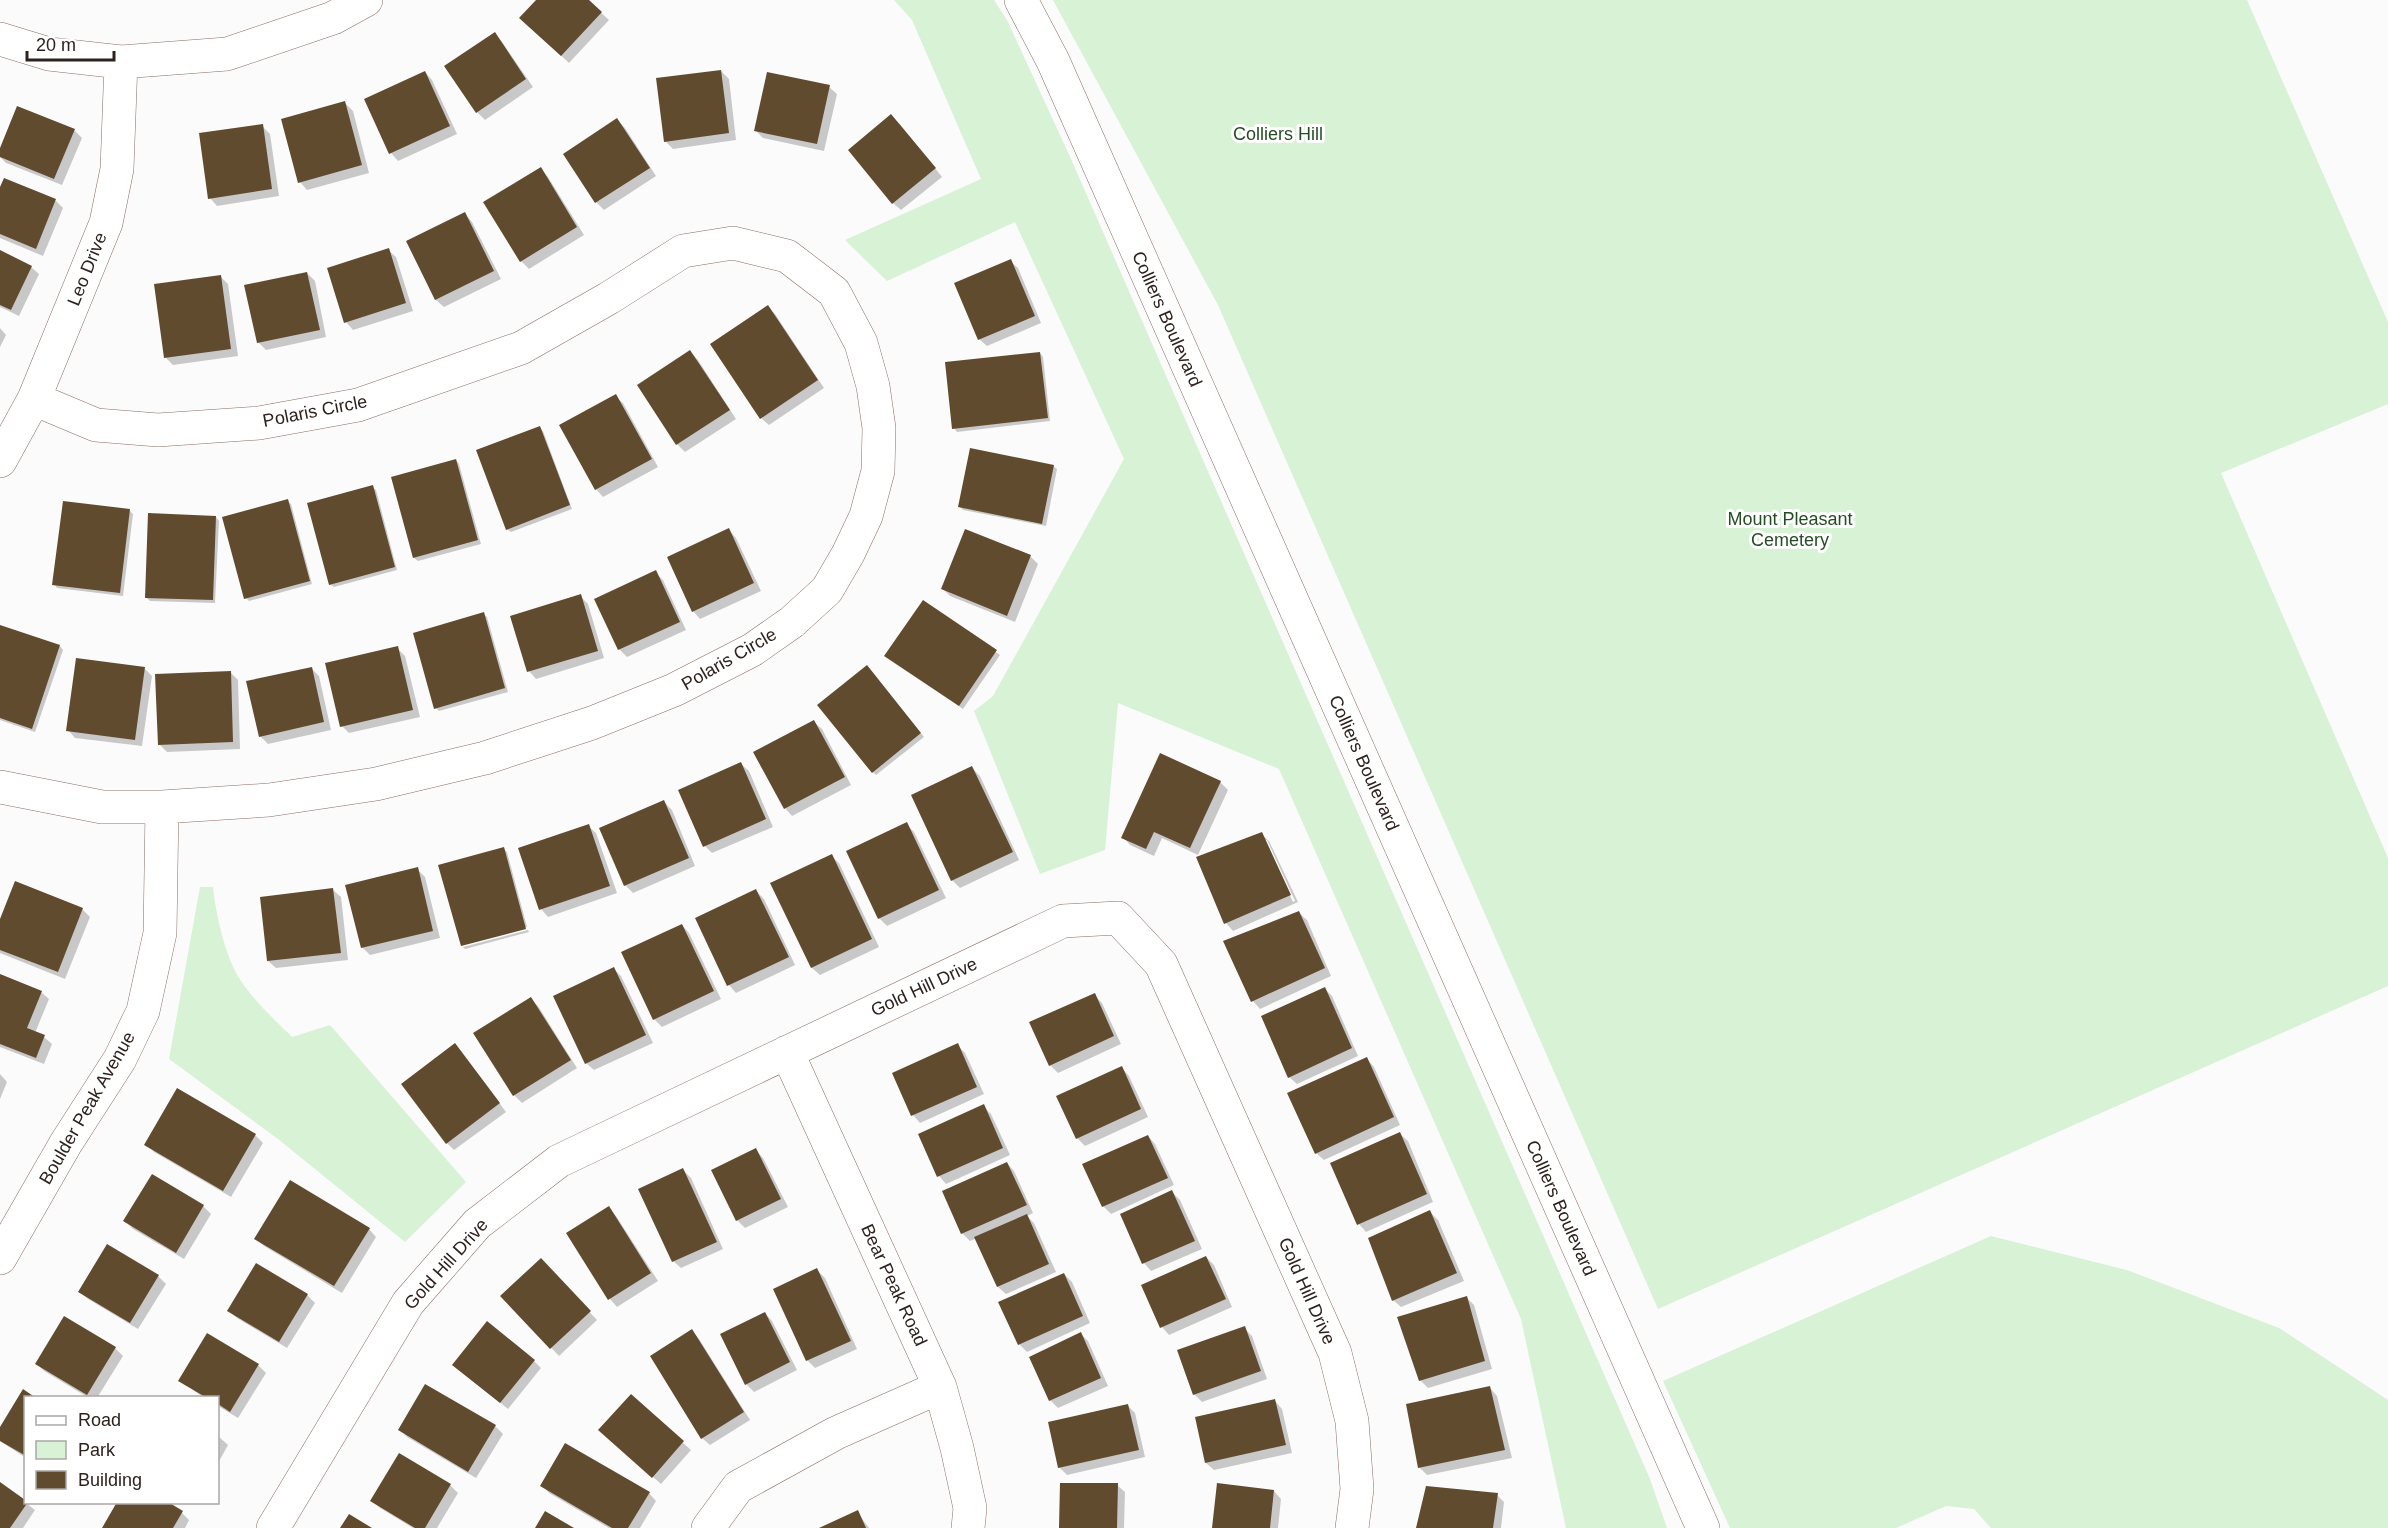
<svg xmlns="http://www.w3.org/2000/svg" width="2388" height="1528" viewBox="0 0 2388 1528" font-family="Arial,sans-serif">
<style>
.green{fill:#d7f2d5}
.shadow{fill:#0003;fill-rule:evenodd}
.building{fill:#614b2f}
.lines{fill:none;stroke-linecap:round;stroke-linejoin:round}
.minor-casing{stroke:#896e63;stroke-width:34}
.tertiary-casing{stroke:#896e63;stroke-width:34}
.minor{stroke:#fff;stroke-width:33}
.tertiary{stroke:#fff;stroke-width:33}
.labels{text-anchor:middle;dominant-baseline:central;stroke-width:6;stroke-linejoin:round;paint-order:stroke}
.park-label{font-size:18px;fill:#254d24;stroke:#fff}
.street-label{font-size:18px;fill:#2e221e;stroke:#fff}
</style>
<rect width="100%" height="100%" fill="#fbfbfb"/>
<path class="green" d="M894 0H994L1007 20 1071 159 1650 1479 1667 1528H1566L1521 1319 1279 769 1118 703 1105 850 1040 874 974 711 993 696 1124 459 1015 222 887 281 845 240 981 179 912 20Z
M1053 0H2247L2388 322V404L2221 473 2388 858V986L1658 1309 1218 305Z
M200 887H213C216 915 225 957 241 981 255 1002 275 1020 292 1037L330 1025 466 1182 405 1242 278 1139 169 1059Z
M1991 1236 2127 1270 2279 1328 2388 1400V1528H1991L1974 1509 1946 1506 1896 1528H1730L1663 1381Z"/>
<path class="shadow" d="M538 0H587L609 20 569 63 521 18Z
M494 34 502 42 533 87 485 120 477 112 446 67Z
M721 71 729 79 736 140 673 149 665 141Z
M425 72 432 80 457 134 398 161 391 153Z
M829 87 837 94 824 151 763 138 755 130Z
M345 103 353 111 369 173 307 190 300 182Z
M617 120 625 128 656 176 604 210 596 202 565 154Z
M899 123 942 177 901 210 893 203Z
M262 126 270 134 279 196 217 206 210 198Z
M74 130 82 138 62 185 6 163 0 157V151Z
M540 169 548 177 584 235 529 269 521 261Z
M5 180 56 201 63 208 43 256 0 238V191Z
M465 214 472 222 501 279 444 307 436 300 408 242Z
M388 250 396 257 413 311 353 330 346 322Z
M0 252 31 267 39 274 19 316 0 307Z
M1010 261 1018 268 1041 323 987 346 979 339Z
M307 273 315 281 326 337 266 350 258 342Z
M221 277 228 284 238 356 173 365 166 358Z
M767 307 775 314 824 388 769 425 761 418Z
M0 328 6 335 0 347Z
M690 352 698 360 736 419 685 452 677 444 639 385Z
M1040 353 1043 357 1050 421 957 432 954 428Z
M615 396 623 403 658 467 603 497 596 489Z
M540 428 543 431 572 509 511 532 507 529Z
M456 460 459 464 481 544 418 561 414 558Z
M1053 466 1057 469 1046 526 963 510 959 506Z
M372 487 376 490 397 570 334 587 330 584Z
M287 501 291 504 312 584 249 601 246 598Z
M129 510 133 514 123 596 57 588 54 584Z
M216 517 219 521 215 603 150 601 146 597Z
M729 530 736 538 761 591 700 619 693 611Z
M966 530 1031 557 1038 564 1015 622 950 596 942 588Z
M655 572 663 580 686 630 627 657 619 649 596 599Z
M580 596 588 604 604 658 536 679 529 671Z
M923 602 1000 655 963 709 890 659Z
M483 614 487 617 508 692 439 711 436 708Z
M0 626 60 646 63 650 35 732 0 720Z
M397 648 405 656 420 717 349 733 342 726Z
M144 668 152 676 142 746 75 738 68 730Z
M311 668 319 676 331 730 268 744 260 736Z
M870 670 924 737 876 775 873 772Z
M230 672 238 680 240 749 167 752 159 744Z
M814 722 822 729 851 785 792 816 785 808Z
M741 764 749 771 773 827 712 853 705 846Z
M972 768 980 776 1019 860 960 888 952 880Z
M1220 782 1228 790 1198 855 1162 838 1154 856 1130 845 1123 837Z
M664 802 672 810 695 866 633 893 625 885Z
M906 824 914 832 946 898 887 926 879 918Z
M588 826 596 833 617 893 548 917 541 909Z
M1261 834 1269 841 1298 902 1233 931 1226 923 1198 858ZM1264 840H1267L1295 901 1293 902Z
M504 849 507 852 527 927 462 944Z
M831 856 839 863 879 947 820 975 812 968 772 883Z
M417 869 425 877 440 938 370 955 362 947Z
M333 890 341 897 348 960 276 968 268 961Z
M756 891 764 899 795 965 736 993 729 985Z
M82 909 90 917 65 979 0 953V923Z
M1299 913 1307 920 1331 976 1260 1009 1253 1001Z
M682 925 689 933 721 999 662 1027 654 1019Z
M528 930 529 932 465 949 463 947Z
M614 969 621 976 653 1043 594 1070 586 1063Z
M0 976 41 992 49 999 35 1033 44 1037 52 1044 44 1064 0 1047Z
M1324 988 1332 996 1358 1056 1297 1084 1289 1077Z
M1094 995 1102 1003 1121 1044 1058 1073 1050 1065Z
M530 999 538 1006 577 1068 522 1103 514 1095 475 1033Z
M957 1045 965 1053 984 1094 920 1123 913 1115Z
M462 1053 506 1112 454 1150 447 1143Z
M1367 1059 1374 1067 1400 1125 1324 1160 1316 1153Z
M1122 1068 1129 1076 1148 1117 1085 1146 1077 1138Z
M0 1074 7 1082 0 1099Z
M178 1090 255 1135 263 1143 231 1197 154 1152 146 1144Z
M983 1106 991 1114 1010 1155 946 1184 939 1176Z
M1400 1134 1408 1141 1433 1202 1366 1232 1359 1224 1332 1164Z
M1148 1136 1155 1144 1174 1185 1111 1214 1103 1206 1084 1165Z
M756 1150 763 1158 788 1207 745 1228 737 1220 713 1171Z
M1007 1163 1014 1171 1033 1213 1027 1216 1034 1223 1056 1272 1006 1294 998 1287 977 1238 970 1241 962 1233 944 1192Z
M683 1170 691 1178 723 1249 681 1268 673 1261Z
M1172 1192 1180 1200 1202 1249 1151 1271 1144 1263 1122 1214Z
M203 1206 211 1214 184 1259 133 1229 125 1221Z
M608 1208 616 1216 658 1281 617 1307 610 1299 568 1234Z
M1430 1212 1438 1220 1464 1281 1401 1307 1393 1300Z
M369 1229 376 1237 342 1293 264 1246 256 1239Z
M1206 1257 1214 1265 1232 1307 1169 1335 1162 1327 1143 1286Z
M541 1260 597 1320 559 1356 502 1296Z
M817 1270 825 1278 857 1349 815 1368 807 1360Z
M1064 1274 1072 1282 1090 1323 1027 1352 1019 1344 1000 1303Z
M158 1276 166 1284 138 1329 88 1299 80 1292Z
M307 1295 315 1303 287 1348 237 1318 229 1311Z
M1467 1298 1474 1305 1492 1369 1428 1388 1420 1380Z
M765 1313 772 1321 797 1370 754 1392 746 1384Z
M1244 1328 1252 1336 1267 1379 1202 1402 1194 1394Z
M692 1331 699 1339 750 1420 710 1445 702 1438Z
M1081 1334 1088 1341 1108 1386 1058 1408 1050 1400Z
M207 1335 258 1365 266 1373 238 1418 218 1406V1398H204L180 1380Z
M115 1348 123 1356 97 1398H89L44 1371 37 1364Z
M534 1361 541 1368 508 1409 462 1372Z
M1490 1388 1497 1396 1512 1458 1427 1475 1419 1467Z
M23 1391 26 1398V1458L0 1441V1430Z
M631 1396 691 1450 661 1484 608 1438Z
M1275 1401 1282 1409 1292 1453 1214 1470 1206 1463Z
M1127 1405 1135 1413 1145 1457 1067 1475 1059 1467Z
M495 1426 503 1434 476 1478 407 1437 400 1430Z
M218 1436 228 1445 218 1463Z
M0 1483 35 1510 23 1528H0Z
M450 1485 458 1493 437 1528H413L380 1508 372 1501Z
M542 1485 649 1493 656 1501 640 1528H609L549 1493Z
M1117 1485 1125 1492 1124 1528H1061Z
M1274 1491 1281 1499 1278 1528H1213Z
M1497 1495 1504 1502 1501 1528H1417Z
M857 1512 869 1528H823Z
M182 1513 189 1520 185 1528H103Z"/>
<path class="building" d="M536 0H589L602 12 561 56 519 18Z
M495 32 526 79 476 113 444 66Z
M721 70 729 133 664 142 656 78Z
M425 71 450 126 389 154 364 99Z
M767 72 830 85 817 144 754 131Z
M345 101 362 165 298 183 281 119Z
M17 106 75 129 54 179 0 157V148Z
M891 114 936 168 892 204 848 150Z
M617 118 650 168 595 203 563 154Z
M263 124 272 189 208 199 199 133Z
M541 167 577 227 520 262 483 202Z
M4 178 56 199 36 249 0 234V187Z
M465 212 494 271 435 300 406 241Z
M389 248 406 303 344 323 327 268Z
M0 250 32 266 11 310 0 305Z
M1011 259 1035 316 978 340 954 283Z
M307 272 320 330 257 343 244 285Z
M221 275 231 349 164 358 154 284Z
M768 305 818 380 760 419 710 344Z
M690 350 730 410 676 445 637 385Z
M1040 352 1048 418 952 429 945 362Z
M616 394 652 459 595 490 559 425Z
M540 426 570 505 506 530 476 450Z
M970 448 1054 465 1042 524 958 507Z
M456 459 478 540 413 558 391 477Z
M373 485 395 567 329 585 307 503Z
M288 499 310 581 244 599 222 517Z
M63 501 130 509 120 593 52 585Z
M148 513 216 516 213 600 145 598Z
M729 528 754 583 692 612 667 557Z
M965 529 1031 555 1007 616 941 589Z
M656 570 680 622 618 650 594 599Z
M581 594 598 651 527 672 510 616Z
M923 600 997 650 959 706 884 656Z
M484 612 505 688 434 709 413 633Z
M0 625 60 645 32 729 0 718Z
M398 646 413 710 340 727 325 663Z
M76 658 145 667 135 740 66 731Z
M867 665 921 733 872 773 817 705Z
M312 667 324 722 259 737 246 681Z
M231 671 233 742 158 745 155 674Z
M814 720 845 777 784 809 753 752Z
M1160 753 1221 781 1190 848 1154 832 1146 849 1121 838Z
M741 762 766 819 703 847 678 790Z
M972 766 1013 852 951 881 911 795Z
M664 800 689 858 624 886 599 828Z
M907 822 939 890 878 919 846 851Z
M589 824 610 886 539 910 518 848Z
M1262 832 1291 895 1224 924 1196 857Z
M504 847 526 929 461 946 438 865Z
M832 854 872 939 811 968 770 883Z
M418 867 433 931 361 948 345 885Z
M15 881 83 908 58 972 0 950V919Z
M333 888 341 953 267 961 260 897Z
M756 889 789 957 727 986 695 918Z
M1299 911 1325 968 1251 1002 1223 941Z
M682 924 714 991 653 1020 621 952Z
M614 967 646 1035 585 1064 553 996Z
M0 974 42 991 27 1028 45 1035 36 1058 0 1044Z
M1325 987 1352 1048 1288 1078 1261 1016Z
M1095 993 1114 1036 1049 1066 1029 1022Z
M531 997 571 1060 513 1096 473 1033Z
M455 1043 500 1103 446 1144 401 1084Z
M958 1043 977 1087 911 1116 892 1073Z
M1367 1057 1394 1117 1315 1154 1287 1093Z
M1122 1066 1141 1109 1076 1139 1056 1096Z
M177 1088 256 1134 223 1191 144 1145Z
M984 1104 1003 1148 937 1177 918 1134Z
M1400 1132 1427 1194 1357 1225 1330 1163Z
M1148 1135 1168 1178 1102 1207 1082 1164Z
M756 1148 781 1199 736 1221 711 1170Z
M1007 1162 1027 1205 961 1234 942 1191Z
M683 1168 717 1242 672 1262 638 1189Z
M152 1174 204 1205 176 1253 123 1221Z
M290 1180 370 1228 334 1286 254 1239Z
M1172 1190 1195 1241 1142 1264 1120 1214Z
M609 1206 651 1273 608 1300 566 1233Z
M1430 1210 1457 1273 1392 1301 1368 1238Z
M1027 1214 1049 1264 997 1287 974 1237Z
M107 1244 159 1275 130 1323 78 1292Z
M1206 1256 1226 1299 1160 1328 1141 1285Z
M541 1258 591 1311 550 1349 500 1296Z
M256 1263 308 1294 279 1342 227 1311Z
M817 1268 851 1341 806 1361 773 1289Z
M1064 1273 1083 1316 1018 1345 998 1302Z
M1467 1296 1485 1361 1419 1381 1397 1317Z
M765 1312 790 1362 745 1385 720 1334Z
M64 1316 116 1347 87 1395 35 1364Z
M487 1321 535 1360 500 1403 452 1365Z
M1245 1326 1261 1371 1193 1395 1177 1350Z
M692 1329 744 1412 701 1439 650 1356Z
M1081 1332 1101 1378 1049 1401 1029 1357Z
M207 1333 259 1364 230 1412 218 1404V1398H207L178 1381Z
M425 1384 496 1425 468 1472 398 1430Z
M1490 1386 1505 1450 1418 1468 1406 1404Z
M23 1389 36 1398H26V1456L0 1441V1427Z
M631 1394 684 1441 652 1478 598 1430Z
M1275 1399 1286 1445 1205 1463 1195 1417Z
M1128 1404 1139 1450 1058 1468 1048 1422Z
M565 1443 650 1492 628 1528H612L540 1486Z
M399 1453 451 1484 425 1528H415L370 1501Z
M0 1482 28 1502 10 1528H0Z
M1060 1483H1118L1117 1528H1059Z
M1217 1483 1274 1490 1270 1528H1212Z
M1426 1486 1498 1493 1493 1528H1416Z
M117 1502H168L183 1511 173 1528H102Z
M858 1510 866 1528H819Z
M545 1511 574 1528H535Z
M349 1514 372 1528H340Z"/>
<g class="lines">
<defs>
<path id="minor" d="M0 39 49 54 121 62 227 54 333 18 366 0
M0 461 34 399 106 223 117 169 121 62
M0 787 102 807H162L269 800 376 784 485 758 592 723 674 690 752 650 792 622 827 590 848 554 866 516 878 471 879 428 873 386 861 343 834 292 787 256 733 243 683 251 609 298 521 348 358 405 259 423 158 430 96 425 34 399
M787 1052 940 1387 957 1448 970 1508 968 1528
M0 1258 66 1143 120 1059 143 1011 160 933 162 807
M273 1528 408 1303 477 1224 559 1161 1063 921 1118 918 1161 964 1335 1353 1352 1421 1357 1489 1352 1528
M708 1528 738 1487 836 1433 940 1387"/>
<path id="tertiary" d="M1021 0 1053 61 1703 1528"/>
</defs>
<use href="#minor" class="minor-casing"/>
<use href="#tertiary" class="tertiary-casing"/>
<use href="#minor" class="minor"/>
<use href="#tertiary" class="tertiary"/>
</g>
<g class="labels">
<g class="park-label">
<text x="1278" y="134">Colliers Hill</text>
<text x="1790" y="519">Mount Pleasant<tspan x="1790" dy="21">Cemetery</tspan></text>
</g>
<g class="street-label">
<text transform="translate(87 269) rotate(-68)">Leo Drive</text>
<text transform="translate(1167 319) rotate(66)">Colliers Boulevard</text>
<text transform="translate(315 411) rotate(-11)">Polaris Circle</text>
<text transform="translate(729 659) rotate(-30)">Polaris Circle</text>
<text transform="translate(1364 763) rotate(66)">Colliers Boulevard</text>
<text transform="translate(924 987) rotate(-25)">Gold Hill Drive</text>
<text transform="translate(87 1108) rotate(-60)">Boulder Peak Avenue</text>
<text transform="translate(1561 1208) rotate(66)">Colliers Boulevard</text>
<text transform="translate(446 1264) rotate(-48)">Gold Hill Drive</text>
<text transform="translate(894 1285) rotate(65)">Bear Peak Road</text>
<text transform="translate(1307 1291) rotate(66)">Gold Hill Drive</text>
</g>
</g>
<rect x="24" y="1396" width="195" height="108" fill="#ffffff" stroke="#aba7a5" stroke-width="1.5"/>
<rect x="36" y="1416" width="30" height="9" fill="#ffffff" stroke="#aba7a5" stroke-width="1.5"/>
<text x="78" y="1426" font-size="18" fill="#2e221e">Road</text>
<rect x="36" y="1441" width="30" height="18" fill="#d7f2d5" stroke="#aba7a5" stroke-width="1.5"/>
<text x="78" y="1456" font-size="18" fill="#2e221e">Park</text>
<rect x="36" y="1471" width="30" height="18" fill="#614b2f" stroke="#aba7a5" stroke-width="1.5"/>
<text x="78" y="1486" font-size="18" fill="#2e221e">Building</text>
<path d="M27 51v9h87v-9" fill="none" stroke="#2e221e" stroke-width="3"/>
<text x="36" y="51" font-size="18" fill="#2e221e" stroke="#ffffff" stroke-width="4.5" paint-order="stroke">20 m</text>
</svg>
